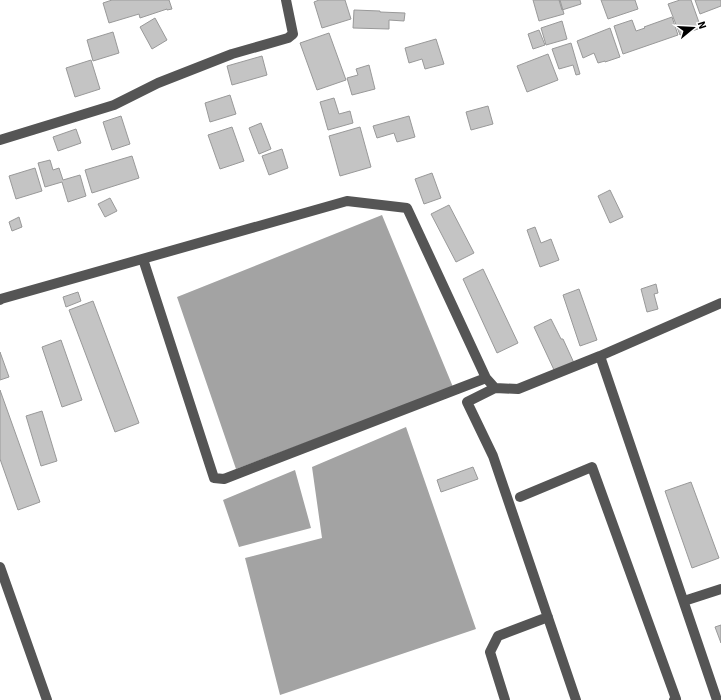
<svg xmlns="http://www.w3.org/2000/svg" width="721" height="700" viewBox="0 0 721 700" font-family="'Source Sans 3',sans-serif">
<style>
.water{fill:#a3a3a3}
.building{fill:#c4c4c4;stroke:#999}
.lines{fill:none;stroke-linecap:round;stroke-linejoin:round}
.minor{stroke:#555;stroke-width:10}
</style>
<rect width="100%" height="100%" fill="#fff"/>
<path class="water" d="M382 215 453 387 236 469 177 297Z
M406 427 476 629 280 695 245 558 322 538 312 467Z
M295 470 311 528 239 547 223 500Z"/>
<path class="building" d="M112 0H169L172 9 167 10V9L140 18 139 14 109 23 103 3Z
M319 0H345L351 19 322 28 314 2Z
M533 0H560L564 14 539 21Z
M559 0H580L581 4 562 10Z
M601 0H635L638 9 608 19Z
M680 0H691L701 28 680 35 668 4Z
M695 0H721V6L700 14Z
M354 10 380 11V12L405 13 404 21 389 20V29L353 28Z
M672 17 678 35 623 54 614 26 632 20 636 31 645 28 644 27Z
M155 18 167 40 152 49 140 27Z
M562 21 567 39 546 45 541 28Z
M610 28 620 57 605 62V61L598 63 594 53 583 58 577 41Z
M539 30 545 45 533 49 528 34Z
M113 32 119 53 93 61 87 40Z
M329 33 346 80 317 90 300 43Z
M436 39 444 64 425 69 422 59 409 63 405 48Z
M571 43 580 74 576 75 573 65 559 69 552 49Z
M548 54 558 80 527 92 517 66Z
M262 56 267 75 232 85 227 66Z
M91 60 100 89 75 97 66 68Z
M369 65 375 89 352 95 347 78 358 75 356 69Z
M230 95 236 114 210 122 205 103Z
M334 98 339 114 350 111 353 123 328 130 320 102Z
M488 106 493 124 471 130 466 112Z
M121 116 130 144 112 150 103 122Z
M409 116 415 137 397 142 394 133 377 138 373 126Z
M261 123 271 149 259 154 249 128Z
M232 127 244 161 220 169 208 135Z
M360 127 371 167 340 176 329 136Z
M76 129 81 143 58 151 53 137Z
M282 149 288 168 269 175 262 156Z
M132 156 139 178 92 193 85 170Z
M50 160 53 170 59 168 63 180 80 175 86 196 68 202 62 182 45 187 38 163Z
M35 168 42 191 16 199 9 176Z
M432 173 441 198 424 204 415 179Z
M610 190 623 217 610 223 598 196Z
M110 198 117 211 105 217 98 204Z
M449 205 474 253 456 262 431 214Z
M19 217 22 227 12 231 9 222Z
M535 227 541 243 551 239 559 260 540 267 527 230Z
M483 269 518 343 497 353 463 279Z
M656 284 658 293 654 294 658 309 647 312 641 289Z
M579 289 597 340 580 346 563 295Z
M78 292 81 301 66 307 63 297Z
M93 301 139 423 115 432 69 310Z
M551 319 561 339H563L574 363 555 372 534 327Z
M61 340 82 400 62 407 42 347Z
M0 352 9 377 0 380Z
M0 390 40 502 18 510 0 459Z
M42 411 57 461 41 466 26 416Z
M473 467 478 479 441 492 437 480Z
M691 482 719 558 692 568 665 491Z
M721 625V643L715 627Z"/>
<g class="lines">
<path class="minor" d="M0 140 114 105 158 83 232 54 288 38 293 34 286 0
M143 259 214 478 224 479 486 378
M0 300 1 299 347 201 407 208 486 378 495 388 518 389 600 356 721 303
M600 356 717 700
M495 388 467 402 493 456 576 700
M520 497 592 467 676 699 674 700
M0 567 47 700
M684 601 721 589
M505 700 490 652 498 636 548 617"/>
</g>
<g transform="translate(693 28) rotate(72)" stroke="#ffffff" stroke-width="3" paint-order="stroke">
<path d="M0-3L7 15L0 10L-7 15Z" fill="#000000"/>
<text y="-6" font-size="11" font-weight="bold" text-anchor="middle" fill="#000000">N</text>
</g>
</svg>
